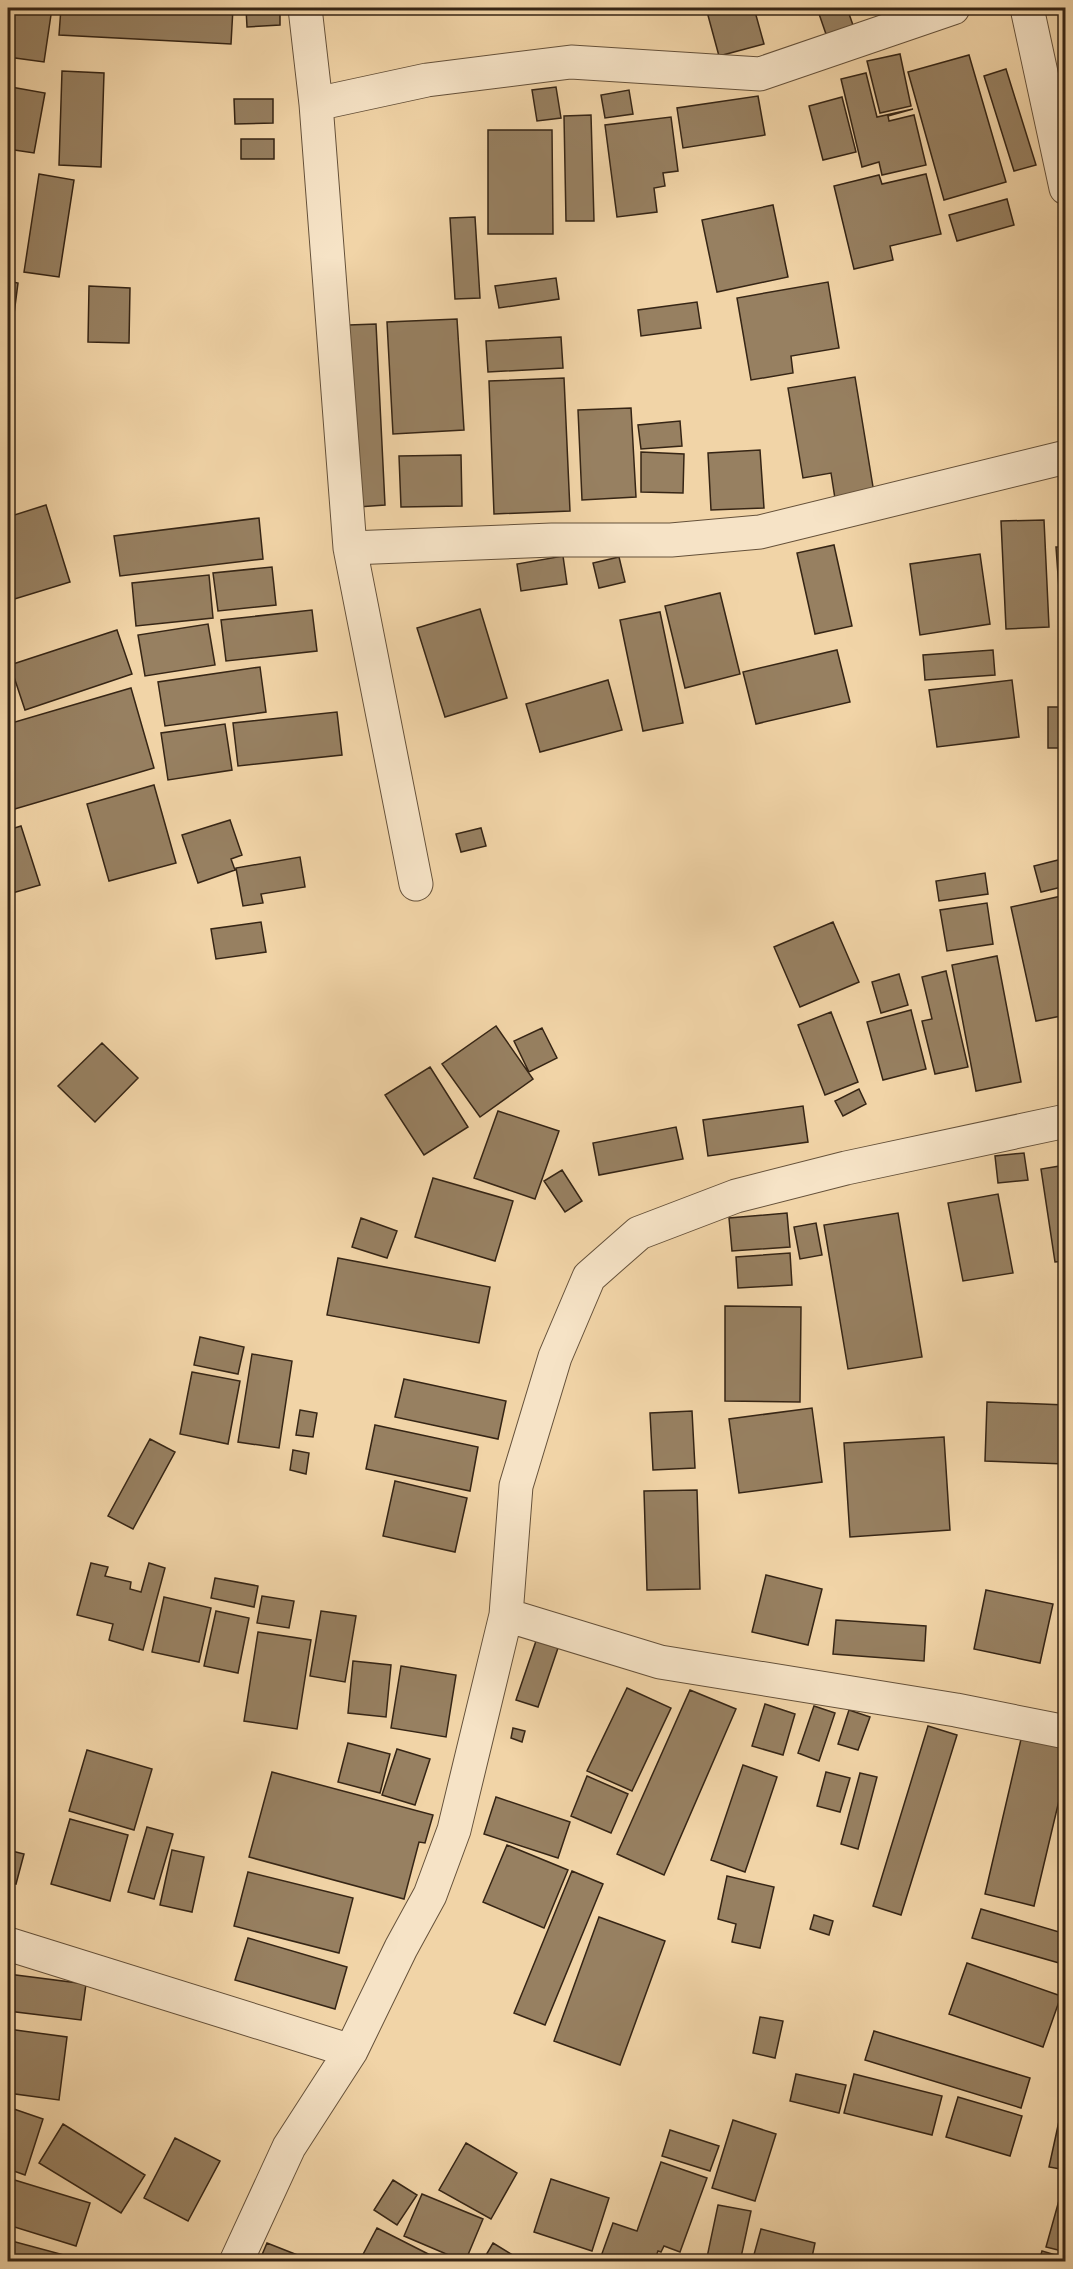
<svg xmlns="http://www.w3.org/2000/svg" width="1073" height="2269" viewBox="0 0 1073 2269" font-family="'Old Standard TT',serif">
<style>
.building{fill:#978061;stroke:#362515;stroke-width:1.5}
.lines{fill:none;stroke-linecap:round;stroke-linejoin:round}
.minor-casing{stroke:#65513a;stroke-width:35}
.minor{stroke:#f6e3c6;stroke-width:33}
</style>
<rect width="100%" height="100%" fill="#f1d4a7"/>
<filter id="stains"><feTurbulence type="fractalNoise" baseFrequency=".00333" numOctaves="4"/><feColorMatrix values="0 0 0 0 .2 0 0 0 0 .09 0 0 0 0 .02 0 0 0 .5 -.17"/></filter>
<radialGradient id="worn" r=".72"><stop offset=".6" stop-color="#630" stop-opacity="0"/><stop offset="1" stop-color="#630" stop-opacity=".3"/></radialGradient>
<path class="building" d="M8 8H52L44 62 8 57Z
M61 8H233L231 44 59 35Z
M246 8H280V25L247 27Z
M706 8H754L764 44 719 56Z
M817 8H847L854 28 827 37Z
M900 54 911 106 880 113 867 61Z
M969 55 1006 182 944 200 908 72Z
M1006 69 1036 165 1014 171 984 76Z
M62 71 104 73 101 167 59 165Z
M866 73 877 117 913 109 888 116 889 121 914 115 926 165 882 175 879 162 862 167 841 79Z
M11 87 45 93 34 153 8 149V106Z
M556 87 561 118 537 121 532 90Z
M629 90 633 114 605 118 601 95Z
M758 96 765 135 683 148 677 108Z
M842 97 856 152 823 160 809 106Z
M234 99H273V123L235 124Z
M591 115 594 221H566L564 116Z
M671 117 678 171 663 173 665 186 654 188 657 212 617 217 605 125Z
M488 130H552L553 234H488Z
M241 139H274V159H241Z
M8 170H12L14 244H8Z
M39 174 74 180 59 277 24 272Z
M926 174 941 234 890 246 893 260 854 269 834 186 879 175 882 184Z
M1007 199 1014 225 957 241 949 215Z
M773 205 788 277 717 292 702 220Z
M475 217 480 298 455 299 450 218Z
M556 278 559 299 499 308 495 286Z
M8 281 18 283 8 360Z
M828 282 839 348 791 356 793 373 751 380 737 298Z
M89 286 130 288 129 343 88 342Z
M697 302 701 328 641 336 638 310Z
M457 319 464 430 393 434 387 322Z
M376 324 385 505 358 507 349 325Z
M561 337 563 368 488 372 486 341Z
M855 377 875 499 836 505 831 473 803 478 788 388Z
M564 378 570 511 494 514 489 381Z
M631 408 636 497 582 500 578 410Z
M680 421 682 446 641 449 638 425Z
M760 450 764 508 711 510 708 453Z
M641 452 684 454 683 493 641 492Z
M461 455 462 506 401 507 399 456Z
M46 505 70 582 8 601V517Z
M259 518 263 559 120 576 114 536Z
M1044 520 1049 627 1006 629 1001 521Z
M834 545 852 626 815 634 797 553Z
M1056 547H1066V603H1060Z
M980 554 990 624 920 635 910 564Z
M563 556 567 584 521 591 517 564Z
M619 557 625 582 599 588 593 563Z
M272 567 276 605 218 611 213 573Z
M209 575 213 618 136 626 132 583Z
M720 593 740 674 685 688 665 606Z
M480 609 507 698 445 717 417 628Z
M312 610 317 651 226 661 221 620Z
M660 612 683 723 643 731 620 620Z
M208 624 215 665 145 676 138 635Z
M117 630 132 674 25 710 10 665Z
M837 650 850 702 756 724 743 672Z
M993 650 995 675 925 680 923 655Z
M260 667 266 712 165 726 158 682Z
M608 680 622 730 540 752 526 704Z
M1012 680 1019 737 937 747 929 690Z
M131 688 154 768 8 811V724Z
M1048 707H1066V748H1048Z
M337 712 342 755 238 766 233 723Z
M225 724 232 770 168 780 161 733Z
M154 785 176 863 109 881 87 804Z
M230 820 242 855 231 859 235 870 198 883 182 835Z
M21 826 40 885 9 894 8 830Z
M481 828 486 846 461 852 456 834Z
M300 857 305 887 261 894 263 903 243 906 236 868Z
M1066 858V886L1041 892 1034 866Z
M985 873 988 894 939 901 936 881Z
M1066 895V1015L1036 1021 1011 907Z
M987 903 993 944 947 951 940 910Z
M261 922 266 952 216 959 211 929Z
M833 922 859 982 800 1007 774 947Z
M997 956 1021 1082 976 1091 952 965Z
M946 971 968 1067 935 1074 922 1021 932 1019 922 977Z
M899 974 908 1005 881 1013 872 982Z
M911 1010 926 1069 883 1080 867 1022Z
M831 1012 858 1082 825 1095 798 1025Z
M496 1026 533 1079 480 1117 442 1064Z
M542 1028 557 1058 529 1072 514 1041Z
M102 1043 138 1078 95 1122 58 1086Z
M430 1067 468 1127 424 1155 385 1095Z
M859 1089 866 1104 843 1116 835 1101Z
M803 1106 808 1142 708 1156 703 1120Z
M498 1111 559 1131 535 1199 474 1178Z
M676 1127 683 1159 599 1175 593 1143Z
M1024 1153 1028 1180 998 1183 995 1156Z
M1066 1165V1261L1055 1262 1041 1169Z
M562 1170 582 1201 565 1212 544 1181Z
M433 1178 513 1201 495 1261 415 1237Z
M998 1194 1013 1273 963 1281 948 1203Z
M787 1213 790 1247 732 1251 729 1218Z
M898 1213 922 1357 848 1369 824 1225Z
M361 1218 397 1231 387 1258 352 1247Z
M816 1223 822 1255 800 1259 794 1227Z
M790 1253 792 1285 738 1288 736 1257Z
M338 1258 490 1287 479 1343 327 1315Z
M725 1306 801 1307 800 1402 725 1401Z
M200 1337 244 1347 238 1374 194 1365Z
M252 1354 292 1361 279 1448 238 1442Z
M192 1372 240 1381 228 1444 180 1434Z
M404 1379 506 1401 498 1439 395 1417Z
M987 1402 1066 1405V1464L985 1461Z
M812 1408 822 1482 739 1493 729 1419Z
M300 1410 317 1413 313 1437 296 1435Z
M692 1411 695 1468 653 1470 650 1413Z
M375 1425 478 1447 470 1491 366 1469Z
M944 1437 950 1530 850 1537 844 1443Z
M150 1439 175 1452 133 1529 108 1516Z
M293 1450 309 1453 306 1474 290 1470Z
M395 1481 467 1498 455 1552 383 1536Z
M697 1490 700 1589 647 1590 644 1491Z
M91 1563 108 1567 105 1576 131 1582 130 1589 141 1592 149 1563 165 1568 143 1650 109 1640 113 1624 77 1615Z
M766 1575 822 1589 808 1645 752 1632Z
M215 1578 258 1586 254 1607 211 1598Z
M986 1590 1053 1604 1040 1663 974 1649Z
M262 1596 294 1601 289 1628 257 1623Z
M164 1597 211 1608 199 1662 152 1652Z
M216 1611 249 1618 238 1673 204 1666Z
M321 1611 356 1616 345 1682 310 1676Z
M836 1620 926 1626 924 1661 833 1654Z
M258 1632 311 1640 297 1729 244 1721Z
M536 1641 558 1648 538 1707 516 1700Z
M353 1661 391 1665 386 1717 348 1713Z
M401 1666 456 1675 446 1737 391 1728Z
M627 1688 671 1708 632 1791 587 1771Z
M690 1690 736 1709 664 1875 617 1854Z
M765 1704 795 1714 783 1755 752 1746Z
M814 1706 835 1713 819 1761 798 1753Z
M849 1710 870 1717 858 1750 838 1744Z
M928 1726 957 1735 901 1915 873 1906Z
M513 1728 525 1731 522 1742 511 1738Z
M1022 1735 1066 1745V1771L1034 1906 985 1894Z
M348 1743 390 1754 380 1793 338 1782Z
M397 1749 430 1759 415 1805 382 1795Z
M87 1750 152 1769 134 1830 69 1811Z
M743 1765 777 1777 745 1872 711 1860Z
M272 1772 433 1815 425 1843 419 1842 404 1899 249 1857Z
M826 1772 850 1778 840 1812 817 1806Z
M860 1773 877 1777 858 1849 841 1844Z
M587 1776 628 1794 611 1833 571 1816Z
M496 1797 570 1822 558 1858 484 1834Z
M70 1819 128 1835 110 1901 51 1884Z
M147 1827 173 1834 154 1899 128 1892Z
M507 1845 568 1870 544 1928 483 1902Z
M8 1850 24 1854 16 1884 8 1882Z
M172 1850 204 1857 192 1912 160 1905Z
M572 1871 603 1884 545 2025 514 2013Z
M248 1872 353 1898 339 1953 234 1926Z
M727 1876 774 1887 760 1948 732 1942 736 1924 718 1919Z
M981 1909 1066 1934V1965L972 1938Z
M814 1915 833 1921 829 1935 810 1929Z
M599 1917 665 1941 620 2065 554 2041Z
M248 1938 347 1967 335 2009 235 1980Z
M967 1963 1061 1996 1043 2047 949 2014Z
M8 1974 86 1984 81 2020 8 2011Z
M760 2017 783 2021 775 2058 753 2053Z
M8 2029 67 2037 59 2100 8 2093Z
M874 2031 1030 2078 1021 2108 865 2060Z
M796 2074 846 2085 839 2113 790 2101Z
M854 2074 942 2096 932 2135 844 2113Z
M1066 2089V2170L1049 2167Z
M958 2097 1022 2116 1010 2156 946 2137Z
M8 2107 43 2119 25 2175 8 2169Z
M733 2120 776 2134 755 2201 712 2188Z
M63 2124 145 2175 121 2213 39 2163Z
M670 2130 719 2146 710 2171 662 2156Z
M175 2138 220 2161 188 2221 144 2198Z
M466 2143 517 2173 491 2219 439 2190Z
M661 2162 707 2178 680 2252 664 2246 661 2252 658 2251 654 2262H645L635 2258 633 2262H599L613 2223 637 2231Z
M8 2178 90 2203 76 2246 8 2225Z
M551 2179 609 2198 592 2251 534 2232Z
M393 2180 417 2195 397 2225 374 2210Z
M1063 2186H1066V2252L1046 2247Z
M422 2194 483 2219 465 2262 404 2236Z
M718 2205 751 2211 740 2262H706Z
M377 2228 444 2262H359Z
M761 2229 815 2243 811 2262H752Z
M8 2240 64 2255 63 2262H8Z
M267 2243 300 2256 298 2262H259Z
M493 2243 524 2262H482Z
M1042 2251 1066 2258V2262H1039Z"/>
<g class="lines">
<defs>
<path id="minor" d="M305 8 316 104 350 548 416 884
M1027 8 1066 188
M316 104 427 80 571 62 760 74 953 8
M350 548 552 540H671L760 532 1066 457
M506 1615 660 1662 956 1710 1066 1732
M8 1944 351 2051
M236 2262 289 2147 351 2051 401 1948 430 1895 454 1830 506 1615 516 1486 555 1357 589 1277 639 1233 736 1196 846 1168 1066 1121"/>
</defs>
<use href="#minor" class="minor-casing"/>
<use href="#minor" class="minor"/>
</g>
<rect width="1073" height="2269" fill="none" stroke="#f1d4a7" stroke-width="30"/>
<rect x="9" y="9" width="1055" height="2251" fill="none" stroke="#362515" stroke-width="3"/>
<rect x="15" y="15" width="1043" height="2239" fill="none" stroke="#362515" stroke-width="1.5"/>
<rect width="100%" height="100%" filter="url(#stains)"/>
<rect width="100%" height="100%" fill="url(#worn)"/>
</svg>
